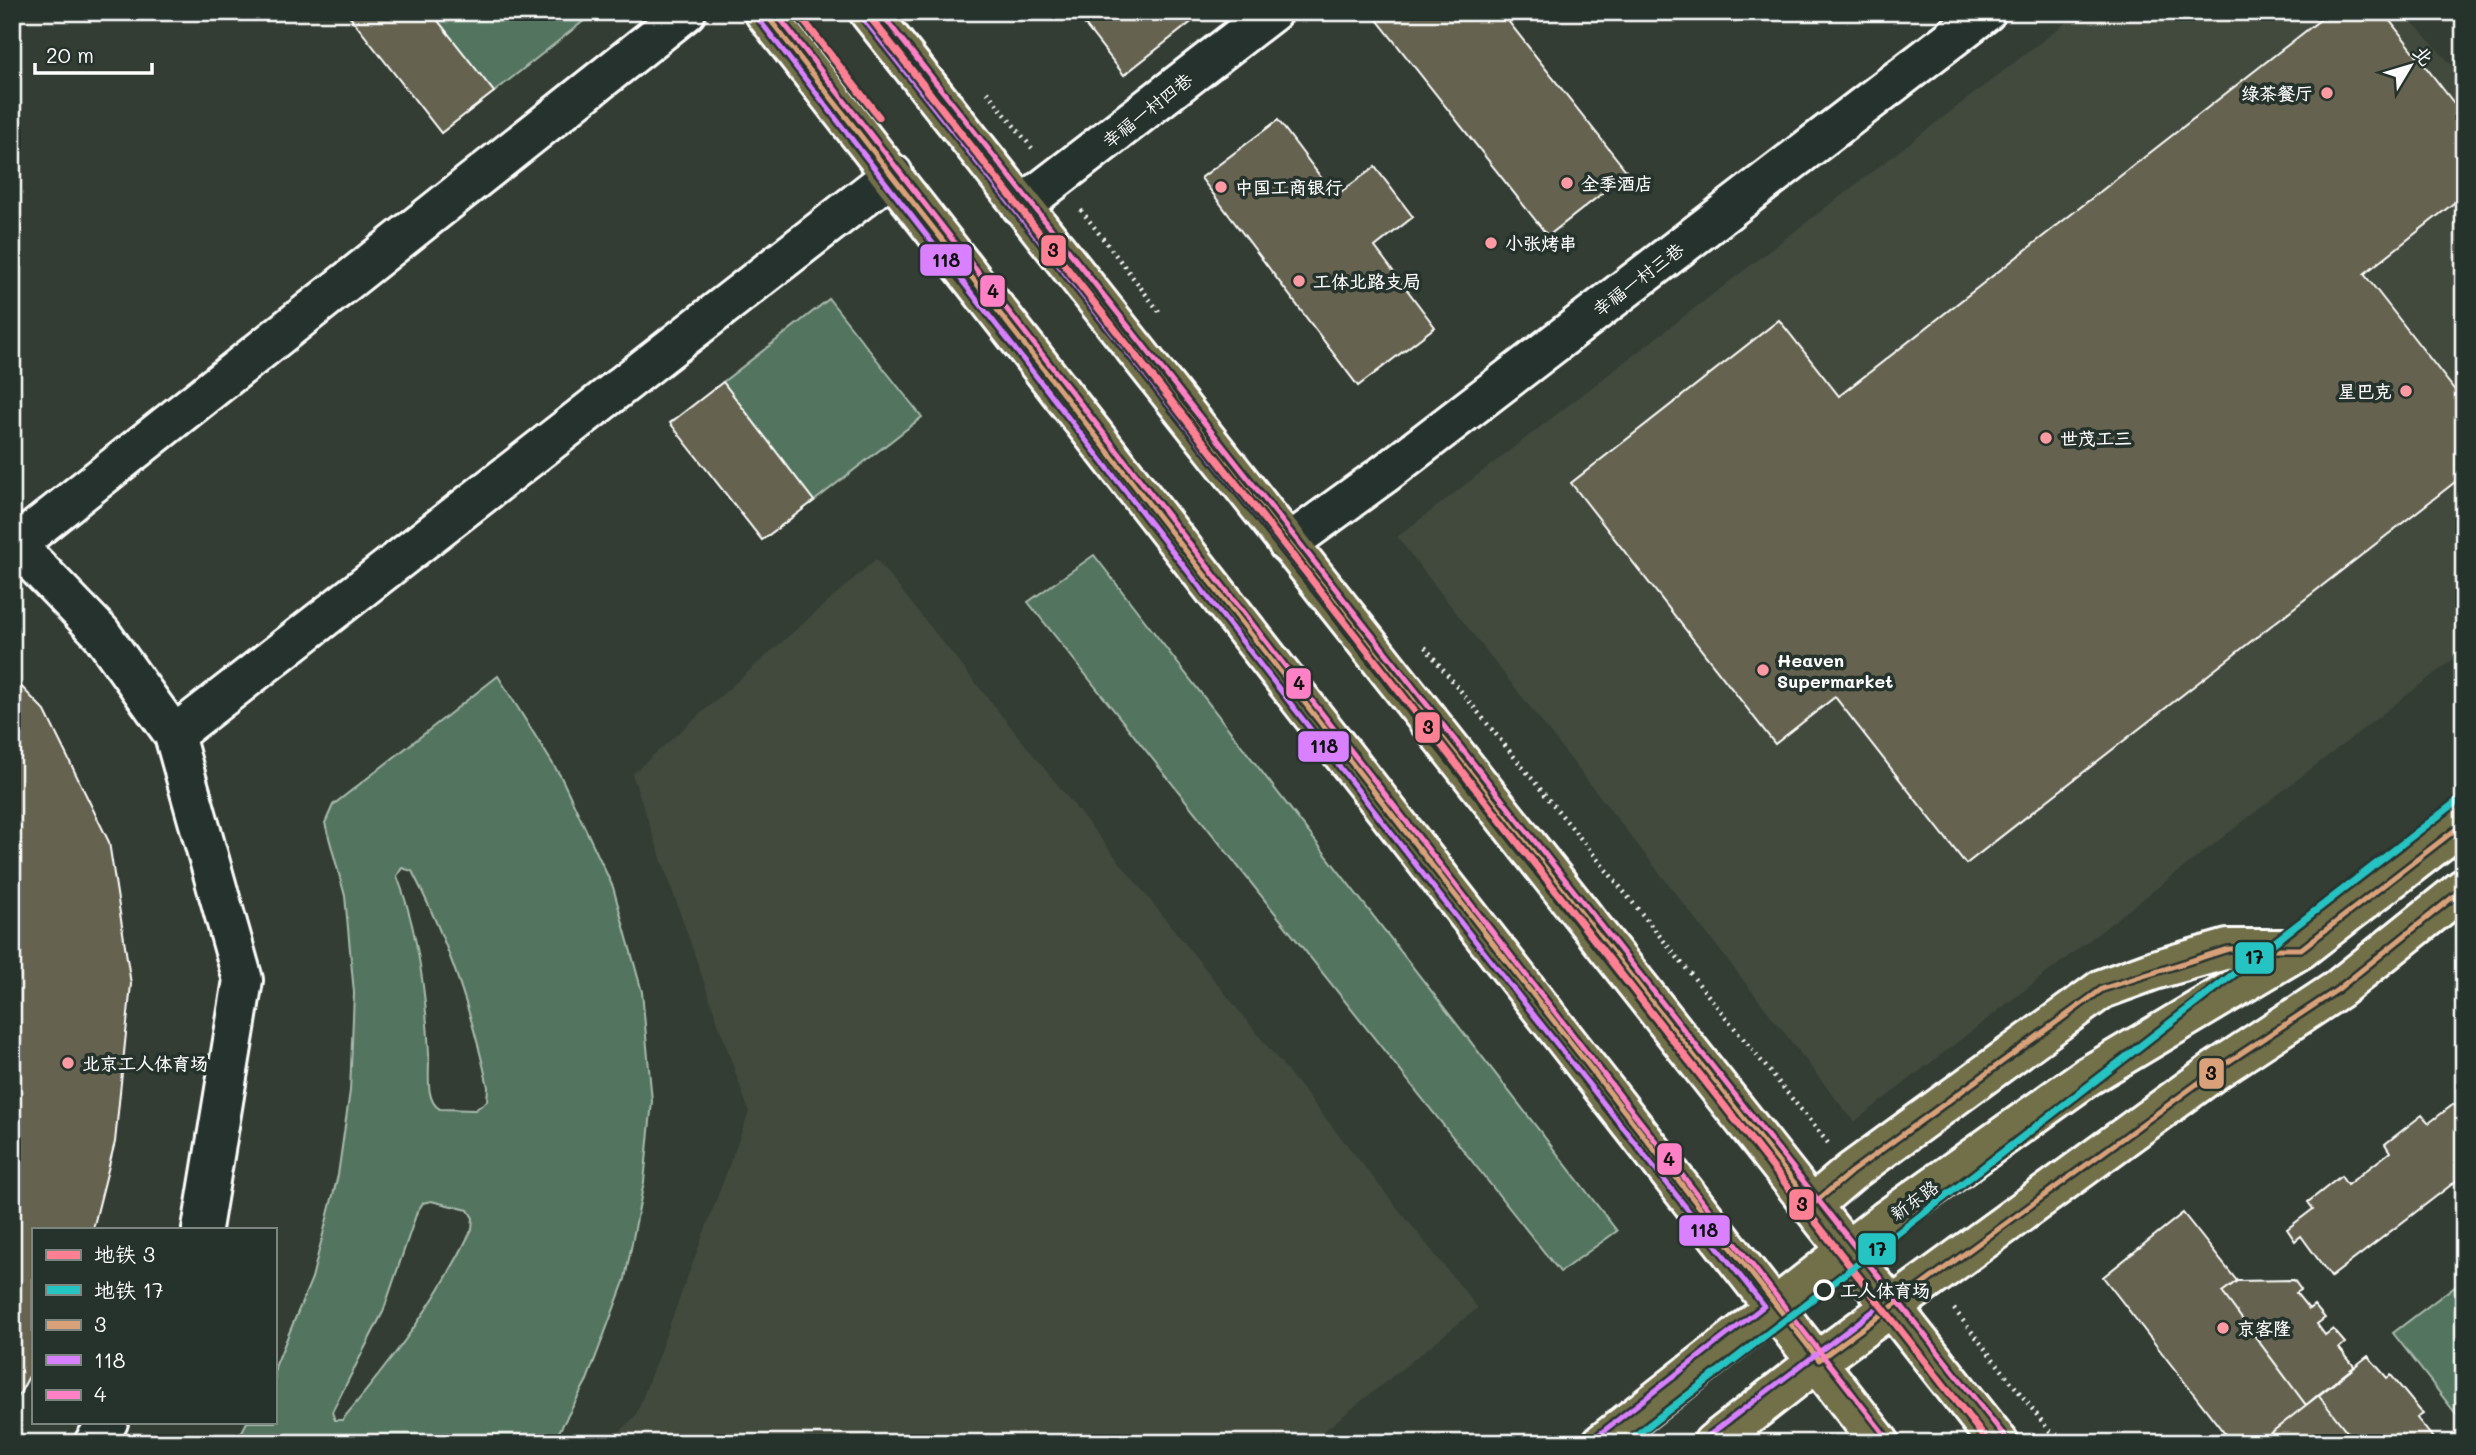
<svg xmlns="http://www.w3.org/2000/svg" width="2476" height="1455" viewBox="0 0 2476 1455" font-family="Mali,'LXGW WenKai TC',sans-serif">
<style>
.built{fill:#42493c}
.green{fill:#53745e;stroke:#a9baae;stroke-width:2;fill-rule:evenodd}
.building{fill:#656450;stroke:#fff;stroke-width:2}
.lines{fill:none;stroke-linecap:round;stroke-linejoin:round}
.minor-casing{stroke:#fff;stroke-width:44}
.major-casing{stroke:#fff;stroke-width:44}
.path{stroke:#fff;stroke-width:4.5;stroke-dasharray:2 5;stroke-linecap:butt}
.minor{stroke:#26332d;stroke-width:38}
.major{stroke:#726f4a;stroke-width:38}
.bus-1-casing{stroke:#26332d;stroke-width:10}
.bus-2-casing{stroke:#26332d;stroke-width:10}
.bus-3-casing{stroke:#26332d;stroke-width:10}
.bus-1{stroke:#d9a179;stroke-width:5}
.bus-2{stroke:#d880ff;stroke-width:5}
.bus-3{stroke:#ff80c5;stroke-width:5}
.metro-1-casing{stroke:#26332d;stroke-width:12}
.metro-2-casing{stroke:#26332d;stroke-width:12}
.metro-1{stroke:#ff8093;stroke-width:7}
.metro-2{stroke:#26c3c3;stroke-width:7}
.poi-dot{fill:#ff9aa2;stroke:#26332d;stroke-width:2.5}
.stop-dot{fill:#26332d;stroke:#fff;stroke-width:3.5}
.labels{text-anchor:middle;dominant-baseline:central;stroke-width:7;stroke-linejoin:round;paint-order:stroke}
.poi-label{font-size:18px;font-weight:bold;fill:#fff;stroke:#26332d;text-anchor:start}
.street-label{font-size:18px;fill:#fff;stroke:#26332d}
.stop-label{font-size:18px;font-weight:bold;fill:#fff;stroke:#26332d;text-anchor:start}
.line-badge{stroke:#26332d;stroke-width:2.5}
.pale-badge-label{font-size:19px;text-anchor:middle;font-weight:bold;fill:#111}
</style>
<rect width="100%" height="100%" fill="#333d34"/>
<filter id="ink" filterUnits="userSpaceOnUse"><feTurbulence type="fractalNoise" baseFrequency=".0143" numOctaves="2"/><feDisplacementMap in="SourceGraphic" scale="14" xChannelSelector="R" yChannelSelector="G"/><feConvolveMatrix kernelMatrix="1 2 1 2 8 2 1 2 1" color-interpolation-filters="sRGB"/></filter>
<g filter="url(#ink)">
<path class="built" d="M2080 12H2403L2464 78V651L1854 1122 1397 537Z
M876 559 1478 1308 1309 1443H609L636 1415 749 1112 632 774Z"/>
<path class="green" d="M431 12H595L494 92Z
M829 299 922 417 814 501 723 382Z
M1094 555 1617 1231 1560 1272 1028 602Z
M498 676 561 777 613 887 642 992 652 1101 644 1182 625 1279 587 1380 553 1443H236L247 1422H275V1367L312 1278 338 1175 350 1091 354 993 345 896 325 823 333 805ZM402 868 412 871C447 939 472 1012 488 1087L487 1101 475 1110 440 1109C424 1101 430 1069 429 1053 426 996 418 930 397 876ZM431 1201 468 1210 473 1218 472 1229C438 1300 393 1359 342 1420H335L332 1412 383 1312 417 1212 423 1203Z
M2464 1279V1424L2393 1333Z"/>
<path class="building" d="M356 12H431L494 92 441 133 350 17Z
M1075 12H1204L1124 75Z
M1371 12H1501L1628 173 1548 236Z
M2330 12H2383L2464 116V195L2364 274 2464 402V475L1966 864 1835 697 1775 744 1571 483 1779 320 1839 396Z
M1278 120 1335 196 1375 167 1413 217 1375 247 1435 327 1358 386 1201 178Z
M723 382 814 501 762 540 670 423Z
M12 677 45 711 109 842 131 984 115 1142 93 1229H33V1369L12 1408Z
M2454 1104 2464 1118V1175L2331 1277 2301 1236 2295 1241 2287 1229 2313 1209 2308 1202 2341 1176 2347 1185 2390 1152 2385 1144 2422 1115 2429 1123Z
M2183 1213 2237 1281 2222 1292 2306 1405 2258 1443H2232L2103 1277Z
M2294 1280 2301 1290 2296 1293 2309 1309 2314 1305 2325 1318 2317 1324 2325 1335 2333 1329 2345 1343 2339 1348 2355 1367 2306 1405 2222 1292 2237 1281Z
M2368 1356 2387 1378 2391 1375 2423 1414 2417 1418 2437 1443H2356L2318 1395Z
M2318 1395 2356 1443H2258L2306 1405Z"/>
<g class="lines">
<defs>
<path id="minor" d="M1021 206 1272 12
M12 541 101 633 174 735 243 980 202 1229
M17 544 686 12
M1288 544 1383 475 1986 12
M174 735 893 174
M94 1443 108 1422"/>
<path id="major" d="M764 12 1880 1443
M869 12 1999 1443
M1812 1205 1851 1172 2102 989 2154 970 2228 949H2299
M1602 1443 1886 1220 2088 1076 2301 949 2464 823
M1713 1443 1819 1360 2216 1070 2337 990 2464 888"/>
</defs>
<use href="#minor" class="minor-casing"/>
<use href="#major" class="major-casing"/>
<path class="path" d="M987 92 1032 148
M1081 210 1161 314
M1425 647 1828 1143
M1954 1309 2059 1443"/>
<use href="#minor" class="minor"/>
<use href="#major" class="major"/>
<defs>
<path id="bus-1" d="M764 12 1819 1360 2216 1070 2337 990 2464 888
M869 12 1812 1205 1851 1172 2102 989 2228 949H2301L2464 823"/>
<path id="bus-2" d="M757 17 1465 928 1764 1306 1597 1436
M862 17 1881 1305 1708 1436"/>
<path id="bus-3" d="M775 12 1887 1438
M880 12 2006 1438"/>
</defs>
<use href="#bus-1" class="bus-1-casing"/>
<use href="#bus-2" class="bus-2-casing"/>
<use href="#bus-3" class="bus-3-casing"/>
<use href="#bus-1" class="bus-1"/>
<use href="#bus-2" class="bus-2"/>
<use href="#bus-3" class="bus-3"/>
<defs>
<path id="metro-1" d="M797 12 879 117
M866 12 1989 1443"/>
<path id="metro-2" d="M1626 1443 2464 796"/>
</defs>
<use href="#metro-1" class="metro-1-casing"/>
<use href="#metro-2" class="metro-2-casing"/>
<use href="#metro-1" class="metro-1"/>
<use href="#metro-2" class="metro-2"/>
</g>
</g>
<g class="poi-dot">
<circle cx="2327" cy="93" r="7"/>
<circle cx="1567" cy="183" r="7"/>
<circle cx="1221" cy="187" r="7"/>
<circle cx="1491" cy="243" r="7"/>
<circle cx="1299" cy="281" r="7"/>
<circle cx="2406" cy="391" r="7"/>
<circle cx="2046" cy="438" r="7"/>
<circle cx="1763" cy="670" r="7"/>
<circle cx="68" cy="1063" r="7"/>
<circle cx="2223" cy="1328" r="7"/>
</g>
<circle class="stop-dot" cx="1824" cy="1290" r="9"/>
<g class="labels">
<g class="poi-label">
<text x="2313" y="93" text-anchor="end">绿茶餐厅</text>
<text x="1581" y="183">全季酒店</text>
<text x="1235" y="187">中国工商银行</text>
<text x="1505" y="243">小张烤串</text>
<text x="1313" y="281">工体北路支局</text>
<text x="2392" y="391" text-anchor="end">星巴克</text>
<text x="2060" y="438">世茂工三</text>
<text x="1777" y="660">Heaven<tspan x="1777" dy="21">Supermarket</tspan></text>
<text x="82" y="1063">北京工人体育场</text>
<text x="2237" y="1328">京客隆</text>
</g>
<g class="street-label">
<text transform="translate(1147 110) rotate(-38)">幸福一村四巷</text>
<text transform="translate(1638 279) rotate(-37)">幸福一村三巷</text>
<text transform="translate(1914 1200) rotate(-36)">新东路</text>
</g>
<g class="stop-label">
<text x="1840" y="1290">工人体育场</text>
</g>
</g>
<g class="line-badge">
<rect x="1040" y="234" width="27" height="33" rx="7" fill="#ff8093"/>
<rect x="919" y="243" width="54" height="34" rx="7" fill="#d880ff"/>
<rect x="979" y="274" width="27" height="34" rx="7" fill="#ff80c5"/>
<rect x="1285" y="667" width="27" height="33" rx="7" fill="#ff80c5"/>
<rect x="1414" y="711" width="27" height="33" rx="7" fill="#ff8093"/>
<rect x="1297" y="730" width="53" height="33" rx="7" fill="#d880ff"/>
<rect x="2234" y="941" width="41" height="34" rx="7" fill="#26c3c3"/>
<rect x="2198" y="1057" width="27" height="33" rx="7" fill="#d9a179"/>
<rect x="1656" y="1142" width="27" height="34" rx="7" fill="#ff80c5"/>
<rect x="1788" y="1188" width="27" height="33" rx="7" fill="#ff8093"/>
<rect x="1678" y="1214" width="53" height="33" rx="7" fill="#d880ff"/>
<rect x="1857" y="1232" width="40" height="34" rx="7" fill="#26c3c3"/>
</g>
<g class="pale-badge-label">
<text x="1053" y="257">3</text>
<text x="946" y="267">118</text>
<text x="993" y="298">4</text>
<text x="1299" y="690">4</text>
<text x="1428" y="734">3</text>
<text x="1324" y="753">118</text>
<text x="2254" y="964">17</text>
<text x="2211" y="1080">3</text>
<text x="1669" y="1166">4</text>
<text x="1802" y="1211">3</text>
<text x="1704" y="1237">118</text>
<text x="1877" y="1256">17</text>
</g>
<rect width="2476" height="1455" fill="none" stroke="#26332d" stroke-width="42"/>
<rect x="21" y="21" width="2434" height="1413" fill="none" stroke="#fff" stroke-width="2.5" filter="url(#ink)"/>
<rect x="32" y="1228" width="245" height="196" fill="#26332d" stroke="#7d8581" stroke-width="2"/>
<rect x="46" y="1250" width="35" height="10" fill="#ff8093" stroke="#7d8581" stroke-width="2"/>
<text x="94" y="1262" font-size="21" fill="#ffffff">地铁 3</text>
<rect x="46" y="1285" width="35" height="10" fill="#26c3c3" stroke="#7d8581" stroke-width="2"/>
<text x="94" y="1298" font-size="21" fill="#ffffff">地铁 17</text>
<rect x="46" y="1320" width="35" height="10" fill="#d9a179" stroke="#7d8581" stroke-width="2"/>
<text x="94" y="1332" font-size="21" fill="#ffffff">3</text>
<rect x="46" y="1355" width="35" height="10" fill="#d880ff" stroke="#7d8581" stroke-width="2"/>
<text x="94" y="1368" font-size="21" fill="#ffffff">118</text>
<rect x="46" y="1390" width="35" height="10" fill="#ff80c5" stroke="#7d8581" stroke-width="2"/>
<text x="94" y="1402" font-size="21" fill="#ffffff">4</text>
<g transform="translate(2410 66) rotate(52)" stroke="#26332d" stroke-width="5" paint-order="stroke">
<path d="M0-5L12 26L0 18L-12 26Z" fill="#ffffff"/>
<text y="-10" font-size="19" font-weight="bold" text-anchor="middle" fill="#ffffff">北</text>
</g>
<path d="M35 63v10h117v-10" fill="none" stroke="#ffffff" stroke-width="3.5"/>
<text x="46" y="63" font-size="21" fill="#ffffff" stroke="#26332d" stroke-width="5" paint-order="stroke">20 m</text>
</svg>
